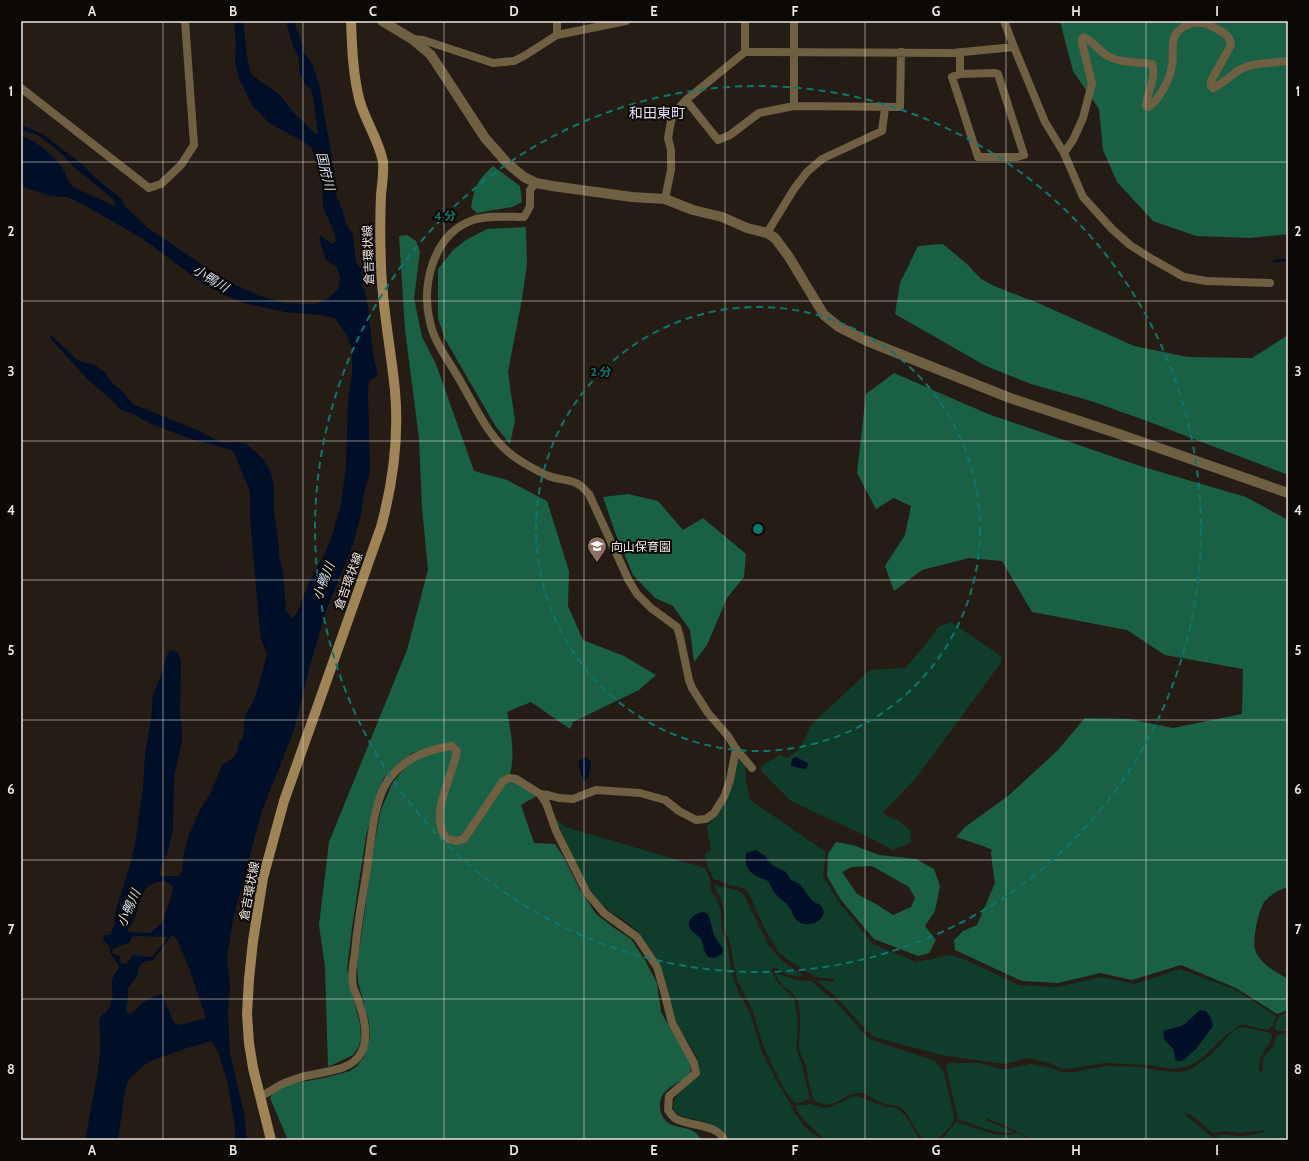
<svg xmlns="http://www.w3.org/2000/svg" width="1309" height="1161" viewBox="0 0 1309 1161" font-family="Cabin,'Noto Sans JP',sans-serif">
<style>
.green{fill:#103c2b}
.forest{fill:#196045;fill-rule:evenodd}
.water{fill:#000e28;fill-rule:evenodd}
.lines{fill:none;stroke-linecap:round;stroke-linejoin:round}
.stream{stroke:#000e28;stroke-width:3}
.minor{stroke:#6f6044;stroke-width:8}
.tertiary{stroke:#6f6044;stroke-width:10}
.secondary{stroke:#9e8457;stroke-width:10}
.grid{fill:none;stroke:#ede6e2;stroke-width:1;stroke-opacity:0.55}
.ring{fill:none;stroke:#0f766e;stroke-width:2;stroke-dasharray:7 5}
.labels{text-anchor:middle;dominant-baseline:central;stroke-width:4;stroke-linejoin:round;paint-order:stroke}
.street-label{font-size:12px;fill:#ede6e2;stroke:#0c0806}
.poi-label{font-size:12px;fill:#ede6e2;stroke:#0c0806;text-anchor:start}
.water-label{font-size:13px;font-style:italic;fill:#d1deee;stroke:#0c0806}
.quarter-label{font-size:14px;fill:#e7daf6;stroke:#0c0806}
.centre{fill:#0f766e;stroke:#0c0806;stroke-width:2}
.ring-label{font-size:12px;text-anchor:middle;font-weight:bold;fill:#0f766e;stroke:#0c0806;stroke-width:4;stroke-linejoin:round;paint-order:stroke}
.neatline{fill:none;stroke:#ede6e2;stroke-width:1.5}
.grid-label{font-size:13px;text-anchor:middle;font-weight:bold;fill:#ede6e2}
</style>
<rect width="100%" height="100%" fill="#261c16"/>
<path class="green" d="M951 622 1002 657 1000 664 916 778 884 811 883 814 899 821 910 830 911 842 893 850 868 837 791 801 761 771 762 766C766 764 777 755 781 755 783 756 785 757 787 758L798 750 802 744 811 725 870 670 905 668 928 642 938 627Z
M739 760 742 761C747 767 745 772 746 780 747 787 749 794 750 800L826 852 823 876 838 901 873 944 916 962 950 955 966 960 1019 985 1057 987 1101 977 1135 984 1180 969 1234 989 1276 1016 1273 1026 1268 1030 1245 1025H1240L1226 1035 1201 1059 1189 1066 1172 1069 1150 1065 1105 1063 1067 1069 1060 1068 1050 1063 1027 1058 1005 1064 942 1055 874 1037 869 1033 836 997 818 982V980L834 982V979L815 977 787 959 778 951 764 927 749 894 744 888 729 885 714 879 712 876 708 866 705 858 706 853 711 850 707 827 713 819 736 761Z
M558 820 565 827 705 868 710 878 711 891 717 900 721 911 722 931 728 946 730 963 733 977 739 993 750 1013 762 1052 776 1080 791 1105 795 1114 805 1127 821 1140H727C719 1121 697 1121 679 1115 661 1103 690 1082 699 1073 703 1057 680 1034 674 1019 670 1010 670 999 668 989 664 971 653 953 643 938 633 922 614 917 601 903 580 881 571 850 558 824L557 821Z
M714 885 737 890 744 895 769 946 782 961 803 975 802 976C792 977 783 974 775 967L773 968 771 970 779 984 793 997 795 1002 798 1024 796 1047 802 1066 809 1095 810 1099 802 1102 796 1103 791 1099 784 1089 771 1063 763 1045 753 1011 737 980 730 943 724 928V912L722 902Z
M776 973 796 980 811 981 836 1002 866 1036 872 1040 935 1061 944 1073 954 1117C954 1122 951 1126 947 1130 917 1161 917 1115 899 1107 895 1105 889 1105 885 1104 876 1101 868 1093 859 1093 843 1092 834 1114 814 1100 809 1089 809 1077 806 1066 804 1059 799 1053 799 1046 799 1031 802 1017 798 1002 794 990 778 987 776 973Z
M1288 1012V1031H1276L1275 1029C1276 1019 1278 1016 1288 1012Z
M1242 1027 1268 1032 1272 1037C1267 1050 1257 1057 1259 1071H1263V1059L1273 1046 1277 1035 1288 1033V1133L1284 1138 1278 1140H1223L1215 1136C1226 1133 1231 1136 1241 1136 1249 1136 1256 1134 1264 1132V1130L1240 1133 1224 1131 1213 1133 1195 1118 1187 1112 1185 1115 1216 1140H1034L1014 1130 986 1118V1120L1014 1132C996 1135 977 1125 960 1120L958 1119 946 1066 949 1063H979L1001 1069H1006L1031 1064 1051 1068 1062 1072H1074L1106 1066 1141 1067 1161 1071 1180 1072 1189 1070 1196 1066 1214 1052 1233 1031Z
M858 1096 885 1107H893L898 1109 905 1115 920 1140H825C814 1129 802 1121 795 1106L811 1104 820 1107 828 1108 852 1097Z
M956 1122 994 1134 1007 1135 1018 1133 1031 1140H939L943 1138Z"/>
<path class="forest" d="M1060 21H1288V234L1250 238 1196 236 1153 221 1117 182 1103 150 1099 109 1073 71Z
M493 166 520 186 522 202 512 207 477 213 471 208C475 186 476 182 493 166Z
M526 227 527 264 522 299 508 372 515 421 510 444 496 427 445 339 438 318V269L453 250 466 240 487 229Z
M407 235 416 241 420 252 414 298 422 337 436 364 474 471 507 480 547 501 569 571 568 606 583 640 624 656 656 675 639 690 573 722 570 729 531 702 507 712C511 733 516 756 509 777L540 794 521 805 534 843 555 844 563 856 579 888 596 914 613 927 631 939 646 962 657 983 661 1012 690 1063C693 1079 684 1077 674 1085 670 1087 664 1092 662 1096 658 1103 660 1116 667 1122 678 1130 695 1125 701 1140H288L270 1098 274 1092 283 1085 324 1078 350 1071 357 1066 364 1057 370 1038 369 1022 358 982 357 966 374 845 381 810 392 784 399 775 416 756 434 749 414 752 400 762 383 779 377 794 366 836 352 928 347 969 351 990 360 1024 361 1039 358 1048 353 1055 328 1067 325 967 319 925 329 842 407 650 428 570 422 508 419 439 405 329 399 236Z
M943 244 968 265 981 279 994 286 1038 303 1134 346 1188 357 1252 358 1288 335V475L1147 421 1091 401 1031 384 986 366 895 314 900 283 918 246Z
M894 373 988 414 1140 466 1246 497 1288 520V887C1280 889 1270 895 1265 901 1259 907 1252 941 1255 949 1259 964 1276 972 1288 979V1010L1277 1014 1236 988 1181 965 1132 980 1100 973 1058 983 1022 981 955 950 954 940 963 931 977 925 995 883 992 863 991 853 992 850 983 846 956 837 965 827 1008 796 1057 751 1085 718 1129 719 1173 728 1242 714 1243 669 1165 655 1127 630 1032 612 1002 561 969 558 922 570 894 591 885 566 905 535 911 506 894 498 876 509 857 473 866 394Z
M628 494 658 501 683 530 703 518 746 554 744 577 727 598 707 645 694 662 690 630 673 606 655 598 633 575 615 532 603 497Z
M836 842 853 845 879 855 916 859 934 869 940 886 935 911 925 926 936 940 929 953 918 956 874 939 841 900 827 876 828 854ZM872 866 909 887 915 898 911 907 893 915 876 904 857 894 842 872 852 867Z"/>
<path class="water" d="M234 21H243L248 64 252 75 281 96 294 113 316 134 318 133 313 97 311 90 304 83 299 72V59L292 43 286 21H294L300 37 303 51 307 56 313 66 319 84 333 164 336 195 343 211 346 224 353 235 356 262 362 269V279L368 306 373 354 378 376 369 381 368 391 370 472 363 497 361 515 353 544 326 611 309 669 294 730 263 808 258 825 233 920 227 958 230 985 228 1013 230 1054 244 1112 247 1140H235V1126L227 1080 218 1052 211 1041 184 1049 148 1062 129 1079 125 1091 118 1140H85C88 1129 89 1118 91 1107 97 1079 103 1050 99 1021 101 1014 109 1011 111 1003 116 987 106 983 119 968L118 964 110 953V947L103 940 104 935H110L114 926 116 910 130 865 135 845 143 787 145 754 151 720 153 694 159 681 167 655 170 650 175 651 179 654 181 663 180 712 182 726V741L174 776 173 830 168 851 160 870V874L161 876H179L182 872 184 853 189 834 201 808 210 794 217 778 222 765 233 758 237 752 239 742 242 739 244 732V721L246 714 254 700 260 681 267 654 261 640 258 611 250 517V492L236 457 232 450 191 439 152 424 141 419 134 414 121 410 114 402 89 381 50 338 51 335 76 359 84 363 94 364 105 372 113 384 122 391 133 404 199 431 222 443 239 442 247 444 265 461 271 473 274 487V512L279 546V556L283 572 286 610 292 618 297 613 310 580 323 557 331 539 341 504 346 466 348 400 352 373V348L347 336 335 318 319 315 285 312 244 303 225 295 205 285 143 239 84 205 67 197 50 196 40 192 25 188 21 184V135C37 142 55 155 64 171 67 177 68 181 73 187L117 207 113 199 75 168 62 154 38 135 21 130V124C29 129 37 131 45 136L83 165 97 179 122 199 125 206 148 228 207 268 234 284 260 296 285 303 315 304 329 298 338 289 340 277 336 266 326 260 319 239 321 236 332 244 336 241 334 232 323 207 322 175 311 147 304 142 269 123 252 105 238 76 235 62 236 46ZM165 881 173 886 172 894 162 923 150 933 127 932C130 926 134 921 136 915 142 897 142 882 165 881ZM132 936 168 937 153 956 150 957 133 955 127 963 123 964 121 963 119 956 112 953 113 949 130 942ZM171 936H174L177 940 189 968 206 1018 180 1025 174 1023 162 994C150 997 140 1004 132 1013H128L126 1010 128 1000V988L136 978 140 965 144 962 153 960Z
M585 757 590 760 591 768 588 778 584 781 582 777 578 763 580 760Z
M796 757 808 763V764L806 769 794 767 791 765 792 759Z
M756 850 765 856 772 865 786 872 791 880C803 884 803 889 810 898 813 903 819 903 822 907 829 921 808 928 799 922 793 918 793 912 789 907 785 901 778 898 774 892 772 889 770 884 768 881 764 879 760 878 756 876 747 871 744 862 746 853Z
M703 912 706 913 709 916 714 935 723 949 722 954 715 958 708 957C703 951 704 945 701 939 698 935 694 934 691 930 684 921 695 913 703 912Z
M1200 1010 1206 1011 1211 1018 1213 1026 1196 1049 1182 1061H1176L1173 1049 1164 1039 1163 1031 1181 1026 1186 1023Z"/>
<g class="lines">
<path class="stream" d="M1275 261 1288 260"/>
<path class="minor" d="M794 21V106
M1004 21 1014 47 1045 122 1064 153 1083 197 1112 229 1130 245 1152 259 1184 277 1206 281 1270 283
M557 35V21
M412 39 423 40 493 63 514 61 524 56 557 35 626 21
M745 52V21
M960 52V74L952 77 978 157H1017L1024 155 998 74 994 73 960 74
M21 88 149 188 161 184 181 165 194 145 185 21
M686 100 718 140 730 135 759 113 794 106 900 107 901 52
M1064 153 1073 140 1083 118 1092 83 1082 43V39L1084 37C1093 42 1098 49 1106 55 1118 63 1138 62 1152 64 1157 77 1147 92 1146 106L1149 107C1160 98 1170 80 1172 65 1174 56 1171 47 1174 38 1177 28 1192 21 1201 23 1207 23 1211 26 1215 28 1224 33 1230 35 1231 45L1211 81V86L1213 88C1223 84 1230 76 1239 70 1254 62 1272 63 1288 61
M536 183 530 190V206L527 212 524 217C507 217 489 215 473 220 433 234 421 285 430 322 434 343 452 365 462 384 476 408 489 438 512 455 519 461 541 473 549 476 558 480 570 479 578 484 582 486 586 491 589 494L629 581 637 594 651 608 677 627 680 637 689 680 692 688 708 713 728 736 736 749 752 768
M665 199 671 170V150L668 138 672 116 686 100 745 52 953 53 1014 47
M767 233 794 189 807 172 822 159 882 131 885 108
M540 794 548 795 559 798 573 799 596 790 640 793 665 800 679 811 696 820 706 819 714 813 724 797 730 780 736 749
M261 1096C270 1092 278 1085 287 1082 295 1079 303 1076 311 1075 328 1071 352 1070 361 1053 370 1037 364 1016 358 1000 357 995 354 991 353 986 351 975 353 963 355 953 357 926 362 901 366 875 371 847 372 802 389 779 404 759 428 749 452 746L457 751C453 774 433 808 442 831 443 834 445 836 447 839L457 841 464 839 503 781 509 778 516 779 540 794 546 803 556 831 587 893 604 913 637 937 657 967 664 991 672 1023 694 1063 696 1073 669 1096 668 1110C670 1113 673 1117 676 1119 689 1126 718 1124 724 1140"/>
<path class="tertiary" d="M382 21 412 39 431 55 485 138 507 163 524 177 536 183 552 186 632 197 665 199 693 210 722 217 747 228 767 233 775 238 789 257 824 315 839 327 867 341 1010 398 1116 433 1288 493"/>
<path class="secondary" d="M271 1140 253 1068 249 1043 247 1014 249 979 253 941 263 878 284 801 381 527C393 483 399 436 395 391 391 349 382 307 381 265 380 241 380 218 381 195 382 184 384 172 383 162 379 141 366 122 360 102 353 76 352 48 351 21"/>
</g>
<path class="grid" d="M163 21V1140M303 21V1140M444 21V1140M584 21V1140M725 21V1140M865 21V1140M1006 21V1140M1146 21V1140M21 162H1288M21 301H1288M21 441H1288M21 580H1288M21 720H1288M21 860H1288M21 999H1288"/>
<g class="ring">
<circle cx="758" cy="529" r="222"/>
<circle cx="758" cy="529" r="443"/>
</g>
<defs>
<symbol id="school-pin" viewBox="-11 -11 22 30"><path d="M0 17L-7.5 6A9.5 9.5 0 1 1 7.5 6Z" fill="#8d6e63" stroke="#0c0806"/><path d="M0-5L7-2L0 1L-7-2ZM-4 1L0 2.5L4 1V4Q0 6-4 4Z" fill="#fff"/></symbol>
</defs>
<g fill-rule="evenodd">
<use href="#school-pin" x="586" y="535" width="22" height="30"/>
</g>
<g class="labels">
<g class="street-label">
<text transform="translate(368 255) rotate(-92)">倉吉環状線</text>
<text transform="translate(348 581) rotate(-70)">倉吉環状線</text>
<text transform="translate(249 891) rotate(-79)">倉吉環状線</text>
</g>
<g class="poi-label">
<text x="611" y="546">向山保育園</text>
</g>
<g class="water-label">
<text transform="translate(326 171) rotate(76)">国府川</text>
<text transform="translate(211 278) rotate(31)">小鴨川</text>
<text transform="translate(323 581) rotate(-69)">小鴨川</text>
<text transform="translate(128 908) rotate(-66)">小鴨川</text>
</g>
<g class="quarter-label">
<text x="657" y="113">和田東町</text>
</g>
</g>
<circle cx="758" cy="529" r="6" class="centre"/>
<g class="ring-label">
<text x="445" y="220">4 分</text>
<text x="601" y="376">2 分</text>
</g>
<rect width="1309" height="1161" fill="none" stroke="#0c0806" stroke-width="44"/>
<rect x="22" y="22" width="1265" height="1117" class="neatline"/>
<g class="grid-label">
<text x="92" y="16">A</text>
<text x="233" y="16">B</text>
<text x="373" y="16">C</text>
<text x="514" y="16">D</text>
<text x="654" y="16">E</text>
<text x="795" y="16">F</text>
<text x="936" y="16">G</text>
<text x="1076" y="16">H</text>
<text x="1217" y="16">I</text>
<text x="11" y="96">1</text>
<text x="1298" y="96">1</text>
<text x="11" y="236">2</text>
<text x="1298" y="236">2</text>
<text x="11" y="376">3</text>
<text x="1298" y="376">3</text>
<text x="11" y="515">4</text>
<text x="1298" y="515">4</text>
<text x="11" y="655">5</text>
<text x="1298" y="655">5</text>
<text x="11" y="794">6</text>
<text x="1298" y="794">6</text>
<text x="11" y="934">7</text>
<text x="1298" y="934">7</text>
<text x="11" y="1074">8</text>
<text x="1298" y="1074">8</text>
<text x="92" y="1155">A</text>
<text x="233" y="1155">B</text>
<text x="373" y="1155">C</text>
<text x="514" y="1155">D</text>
<text x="654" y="1155">E</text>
<text x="795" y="1155">F</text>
<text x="936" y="1155">G</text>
<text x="1076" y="1155">H</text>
<text x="1217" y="1155">I</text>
</g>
</svg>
